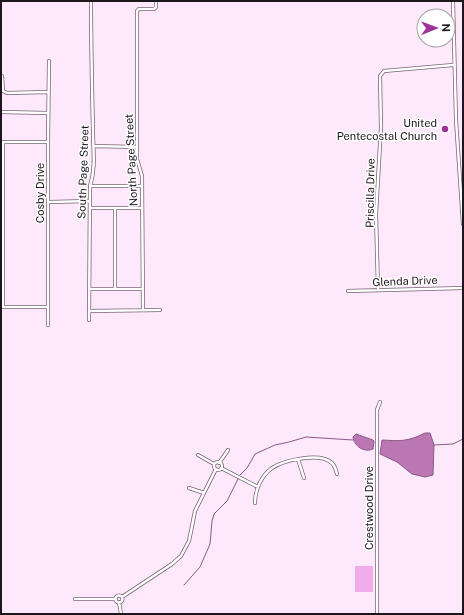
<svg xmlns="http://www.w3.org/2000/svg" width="464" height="615" viewBox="0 0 464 615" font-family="'Public Sans',sans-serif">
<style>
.green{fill:#f0ade9}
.water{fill:#ba77b3;stroke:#8b5a86}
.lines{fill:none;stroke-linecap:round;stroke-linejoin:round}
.stream{stroke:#8b5a86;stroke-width:1}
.minor-casing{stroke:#766373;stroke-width:4}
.minor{stroke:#fff;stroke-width:2.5}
.poi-dot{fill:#9d3496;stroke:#fff;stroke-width:1.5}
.labels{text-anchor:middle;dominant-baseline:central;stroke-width:3;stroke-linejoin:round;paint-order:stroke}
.poi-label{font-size:11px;fill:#1e161d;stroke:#fff;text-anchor:end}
.street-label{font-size:11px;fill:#1e161d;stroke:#fff}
</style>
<rect width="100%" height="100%" fill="#fee8fb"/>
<path class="green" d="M355 566H373V592H355Z"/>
<path class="water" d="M425 433H430L434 445 433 475 425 477 412 474 397 462 380 454 382 440C400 441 407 442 425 433Z
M356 434 373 440 374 441 373 449C364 453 354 446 353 437Z"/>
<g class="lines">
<path class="stream" d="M434 445 453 444 463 439
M240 475 247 468 255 454 275 445 289 442 306 437 353 440
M184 585 200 567 210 544 212 521 214 514 227 501 238 479"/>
<defs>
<path id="minor" d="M453 1 456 120 463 224
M2 76 3 91 7 93 48 92
M1 112 48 113
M1 142H48
M94 146 137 147
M90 186H142
M49 202 90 201
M90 208H142
M115 208V289
M89 289H142
M378 290 376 214 381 127 380 76 384 71 453 65
M348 291 463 288
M1 307H48
M3 307V142
M143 310 142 176 137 159V11L139 9H154L156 7V1
M89 311 160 310
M89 320 90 186C96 168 93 150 93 131 92 88 91 44 91 1
M48 325V142L49 61
M198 455 214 464
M298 459 304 478
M214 466a4 4 0 1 1 8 0a4 4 0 1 1-8 0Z
M219 463 228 450
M221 468 258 487
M189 488 204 493
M255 503C255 490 261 476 272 468 284 460 320 452 332 463 334 465 336 470 337 474
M115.5 599a3.5 3.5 0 1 1 7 0a3.5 3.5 0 1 1-7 0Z
M122 597 172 564 181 556 189 541 195 511 216 469
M75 599H115
M119 602 121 614
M377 614V410L380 402"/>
</defs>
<use href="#minor" class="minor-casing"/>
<use href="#minor" class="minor"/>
</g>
<circle class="poi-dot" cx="445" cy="129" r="4"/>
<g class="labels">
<g class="poi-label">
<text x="437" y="123">United<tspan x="437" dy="13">Pentecostal Church</tspan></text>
</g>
<g class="street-label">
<text transform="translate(131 160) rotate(-93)">North Page Street</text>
<text transform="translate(83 172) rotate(-88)">South Page Street</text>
<text transform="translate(40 193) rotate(-90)">Cosby Drive</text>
<text transform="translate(370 193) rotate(-89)">Priscilla Drive</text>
<text transform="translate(405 281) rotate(-2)">Glenda Drive</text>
<text transform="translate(369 508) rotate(-90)">Crestwood Drive</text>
</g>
</g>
<rect width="464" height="615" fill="none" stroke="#1e161d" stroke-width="4"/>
<g transform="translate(436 28) rotate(89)"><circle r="19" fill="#ffffff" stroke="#a5a2a5"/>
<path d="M0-3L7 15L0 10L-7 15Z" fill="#9d3496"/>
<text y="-6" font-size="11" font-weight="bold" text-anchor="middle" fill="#1e161d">N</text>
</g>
</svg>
